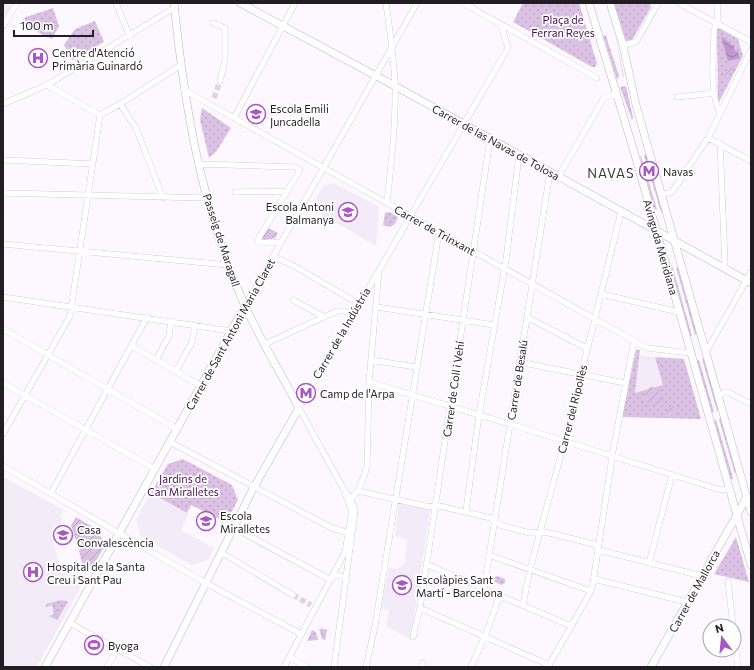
<svg xmlns="http://www.w3.org/2000/svg" width="754" height="670" viewBox="0 0 754 670" font-family="Commissioner,sans-serif">
<style>
.built{fill:#f4ebf8}
.grass{fill:url(#grass-dots)}
.garden{fill:url(#garden-furrows)}
.pitch{fill:#dbc2e4}
.water{fill:url(#water-waves)}
.lines{fill:none;stroke-linecap:round;stroke-linejoin:round}
.minor-tunnel{stroke:#dcd7de;stroke-width:5.5;stroke-dasharray:5.5 3;stroke-linecap:butt}
.minor-casing{stroke:#bcb8be;stroke-width:6}
.major-casing{stroke:#bcb8be;stroke-width:8}
.minor{stroke:#fff;stroke-width:5.5}
.major{stroke:#fff;stroke-width:7}
.labels{text-anchor:middle;dominant-baseline:central;stroke-width:3.5;stroke-linejoin:round;paint-order:stroke}
.park-label{font-size:11px;fill:#431052;stroke:#fff}
.poi-label{font-size:11px;fill:#201e21;stroke:#fff;text-anchor:start}
.street-label{font-size:11px;fill:#201e21;stroke:#fff}
.quarter-label{font-size:13px;letter-spacing:1px;fill:#3b373c;stroke:#fff}
</style>
<defs>
<pattern id="grass-dots" width="8" height="8" patternUnits="userSpaceOnUse"><rect width="8" height="8" fill="#dbc2e4"/><path d="M2 2h.1M6 6h.1" fill="none" stroke="#bca6c3" stroke-width="1.8" stroke-linecap="round"/></pattern>
<pattern id="garden-furrows" width="10" height="10" patternUnits="userSpaceOnUse"><rect width="10" height="10" fill="#dbc2e4"/><path d="M-1 1l2-2M0 10L10 0M9 11l2-2" fill="none" stroke="#bca6c3"/></pattern>
<pattern id="water-waves" width="16" height="10" patternUnits="userSpaceOnUse"><rect width="16" height="10" fill="#c199d0"/><path d="M0 5q4-4 8 0t8 0" fill="none" stroke="#9c7ca8"/></pattern>
</defs>
<rect width="100%" height="100%" fill="#fdf8ff"/>
<path class="built" d="M3 3 12 7 3 20Z
M334 183 379 207 376 246 311 208 323 186Z
M640 355 655 357 663 385 635 393Z
M3 477 64 510 60 516 62 518 61 524 54 526 51 533 61 571 68 575 75 573 79 577 78 579 83 583 37 667H3Z
M151 493 189 514 181 530 214 548 208 560 192 565 140 536 136 520Z
M399 503 430 510 411 637 408 638 386 626 389 610 381 608 389 568 397 569 405 563 407 539 395 536Z"/>
<path class="grass" d="M523 3H579L597 64 595 67H592L513 22Z
M614 3H650L651 7 632 40 626 41Z
M53 8 59 26 52 39 19 23 26 17Z
M95 21 104 42 72 60 64 45 75 29Z
M717 27 738 39 743 56 718 104Z
M614 29 624 77 623 76Z
M603 35 606 36 619 76 617 80Z
M202 108 231 128 216 152 209 158 200 120Z
M646 154 663 213 661 212 644 155Z
M640 156H641L657 210 654 208Z
M389 212 398 217 395 224 390 227 383 225 385 213Z
M670 263 672 265 692 336H690Z
M676 267 678 268 697 334 695 335Z
M636 350H640L635 393 663 385 655 357 684 359 701 419 622 417Z
M702 359H704L719 411H717Z
M699 360 714 412 712 413 697 361Z
M721 418 736 472 735 474 719 419Z
M714 420H716L733 478 731 480Z
M183 459 232 485 238 500 226 522 191 505 187 513 151 493 168 464Z
M736 537 749 582 714 574Z
M497 576 505 579V583L501 585 495 582 494 578Z
M62 600 68 602 57 620 49 616 54 614 52 605 46 607V604Z
M319 628 327 630 325 640 322 639Z
M312 630 316 632 318 640 307 641Z"/>
<path class="garden" d="M737 60 719 92 730 62Z
M626 86 633 117 632 120 620 87Z
M268 228 278 233 275 238 262 241 260 240Z
M644 396a9 9 0 1 1 18 0a9 9 0 1 1-18 0Z
M667.5 411a4.5 4.5 0 1 1 9 0a4.5 4.5 0 1 1-9 0Z
M76 517 99 531 104 547 91 570 83 567 79 551 83 546 81 542 76 541 71 525Z"/>
<path class="pitch" d="M578 24 585 48 577 50 571 26Z"/>
<path class="water" d="M721 36 734 47 735 51 738 52 740 58 728 61Z"/>
<g class="lines">
<path class="minor-tunnel" d="M214 98 220 81
M293 595 311 605"/>
<defs>
<path id="minor" d="M116 3 127 30 131 35
M386 3C390 31 394 58 395 86 396 125 391 164 387 203
M463 3 597 78
M679 3 751 42
M718 3 717 24 714 30C714 54 709 93 720 113
M213 23 225 28V60L220 81
M3 26 17 3
M623 45 636 42 658 3
M47 85 100 115
M184 90 647 348 691 353
M677 97 715 93
M3 104 47 85 174 8
M120 104 136 128 163 198
M100 115 120 104 181 65
M234 118 295 3
M708 138 751 161
M720 143 725 264
M3 160 93 164
M198 164 295 167 300 170 257 241C264 245 272 239 280 244
M558 177 604 98 617 94
M235 192 288 191
M3 193 207 198
M661 195 672 192 708 138 751 50
M3 244 228 265
M273 256 296 267 359 304
M601 294 679 312
M3 297 231 331
M293 300 324 317
M245 306 417 3
M377 307 494 325
M527 317 588 349
M3 329 177 429
M265 344 337 311H345L352 316
M132 346 201 386
M706 352 751 272
M156 360 169 336 171 321
M371 360 416 367
M519 362 625 383
M176 371 192 342 195 325
M369 382 513 425 721 490 730 488
M3 383 155 469
M718 395 728 392 751 404
M3 434 70 316 100 115
M170 442 332 528 349 533
M3 466 202 581 301 634
M358 491 430 507 435 505
M51 493 147 317
M351 499 360 487 367 467 369 382 379 270
M435 505 491 518 500 525 530 533 545 532 594 544 599 550 702 576
M466 511 479 415 506 260 519 155
M234 528 331 580
M222 553 293 595
M489 555 591 591
M649 563 672 475
M426 564 571 626
M333 576H342L347 580
M594 579 687 602
M728 581 733 626
M484 588 550 172
M523 605 530 569 566 436 621 212
M420 608 549 665
M70 623 150 667
M734 635 738 667
M413 637 420 608 489 146 492 140
M289 657 307 667
M107 667 117 650
M284 667 345 552 352 511 345 493
M334 667 355 511 351 499 343 488 299 408 508 48 501 25
M366 667 375 626 439 232
M421 667 423 663
M471 667 485 636 500 595
M548 667 591 591 593 583 613 451 634 341"/>
<path id="major" d="M240 3 395 86 751 283
M589 3 635 155 751 565
M610 3 623 45 636 105 751 512
M45 667 245 306
M164 667 254 487 299 408C279 369 255 332 239 292 200 200 184 102 174 3
M651 667 747 497"/>
</defs>
<use href="#minor" class="minor-casing"/>
<use href="#major" class="major-casing"/>
<use href="#minor" class="minor"/>
<use href="#major" class="major"/>
</g>
<defs>
<symbol id="hospital-ring" viewBox="-11 -11 22 22"><circle r="9.5" fill="#fff" stroke="#aa56c6" stroke-width="1.5"/><path d="M-5-5h3v3.5h4V-5h3V5h-3V1.5h-4V5h-3Z" fill="#aa56c6"/></symbol>
<symbol id="school-ring" viewBox="-11 -11 22 22"><circle r="9.5" fill="#fff" stroke="#aa56c6" stroke-width="1.5"/><path d="M0-5L7-2L0 1L-7-2ZM-4 1L0 2.5L4 1V4Q0 6-4 4Z" fill="#aa56c6"/></symbol>
<symbol id="metro-ring" viewBox="-11 -11 22 22"><circle r="9.5" fill="#fff" stroke="#aa56c6" stroke-width="1.5"/><path d="M-5.5 5V-5H-3L0 0L3-5H5.5V5H3V-.5L0 4L-3-.5V5Z" fill="#aa56c6"/></symbol>
<symbol id="university-ring" viewBox="-11 -11 22 22"><circle r="9.5" fill="#fff" stroke="#aa56c6" stroke-width="1.5"/><path d="M0-5L7-2L0 1L-7-2ZM-4 1L0 2.5L4 1V4Q0 6-4 4Z" fill="#aa56c6"/></symbol>
<symbol id="stadium-ring" viewBox="-11 -11 22 22"><circle r="9.5" fill="#fff" stroke="#aa56c6" stroke-width="1.5"/><path d="M0-5a6.5 5 0 1 0 0 10a6.5 5 0 1 0 0-10ZM-3.5-1.8h7v3.6h-7Z" fill="#aa56c6"/></symbol>
</defs>
<g fill-rule="evenodd">
<use href="#hospital-ring" x="27" y="47" width="22" height="22"/>
<use href="#school-ring" x="245" y="103" width="22" height="22"/>
<use href="#metro-ring" x="638" y="160" width="22" height="22"/>
<use href="#school-ring" x="337" y="201" width="22" height="22"/>
<use href="#metro-ring" x="295" y="382" width="22" height="22"/>
<use href="#school-ring" x="195" y="510" width="22" height="22"/>
<use href="#university-ring" x="52" y="524" width="22" height="22"/>
<use href="#hospital-ring" x="22" y="561" width="22" height="22"/>
<use href="#school-ring" x="391" y="574" width="22" height="22"/>
<use href="#stadium-ring" x="83" y="634" width="22" height="22"/>
</g>
<g class="labels">
<g class="park-label">
<text x="563" y="19">Plaça de<tspan x="563" dy="13">Ferran Reyes</tspan></text>
<text x="183" y="478">Jardins de<tspan x="183" dy="13">Can Miralletes</tspan></text>
</g>
<g class="poi-label">
<text x="52" y="52">Centre d'Atenció<tspan x="52" dy="13">Primària Guinardó</tspan></text>
<text x="270" y="108">Escola Emili<tspan x="270" dy="13">Juncadella</tspan></text>
<text x="663" y="171">Navas</text>
<text x="334" y="206" text-anchor="end">Escola Antoni<tspan x="334" dy="13">Balmanya</tspan></text>
<text x="320" y="393">Camp de l'Arpa</text>
<text x="220" y="515">Escola<tspan x="220" dy="13">Miralletes</tspan></text>
<text x="77" y="529">Casa<tspan x="77" dy="13">Convalescència</tspan></text>
<text x="47" y="566">Hospital de la Santa<tspan x="47" dy="13">Creu i Sant Pau</tspan></text>
<text x="416" y="579">Escolàpies Sant<tspan x="416" dy="13">Martí - Barcelona</tspan></text>
<text x="108" y="645">Byoga</text>
</g>
<g class="street-label">
<text transform="translate(496 142) rotate(29)">Carrer de las Navas de Tolosa</text>
<text transform="translate(435 230) rotate(29)">Carrer de Trinxant</text>
<text transform="translate(222 240) rotate(72)">Passeig de Maragall</text>
<text transform="translate(661 247) rotate(74)">Avinguda Meridiana</text>
<text transform="translate(341 333) rotate(-60)">Carrer de la Indústria</text>
<text transform="translate(230 334) rotate(-61)">Carrer de Sant Antoni Maria Claret</text>
<text transform="translate(517 380) rotate(-81)">Carrer de Besalú</text>
<text transform="translate(453 389) rotate(-82)">Carrer de Coll i Vehí</text>
<text transform="translate(572 409) rotate(-76)">Carrer del Ripollès</text>
<text transform="translate(694 591) rotate(-61)">Carrer de Mallorca</text>
</g>
<g class="quarter-label">
<text x="611" y="173">NAVAS</text>
</g>
</g>
<rect width="754" height="670" fill="none" stroke="#201e21" stroke-width="8"/>
<g transform="translate(722 638) rotate(344)"><circle r="19" fill="#ffffff" stroke="#a6a5a6"/>
<path d="M0-3L7 15L0 10L-7 15Z" fill="#aa56c6"/>
<text y="-6" font-size="11" font-weight="bold" text-anchor="middle" fill="#201e21">N</text>
</g>
<path d="M14 30v6h79v-6" fill="none" stroke="#201e21" stroke-width="2"/>
<text x="20" y="30" font-size="12" fill="#201e21" stroke="#ffffff" stroke-width="3" paint-order="stroke">100 m</text>
</svg>
